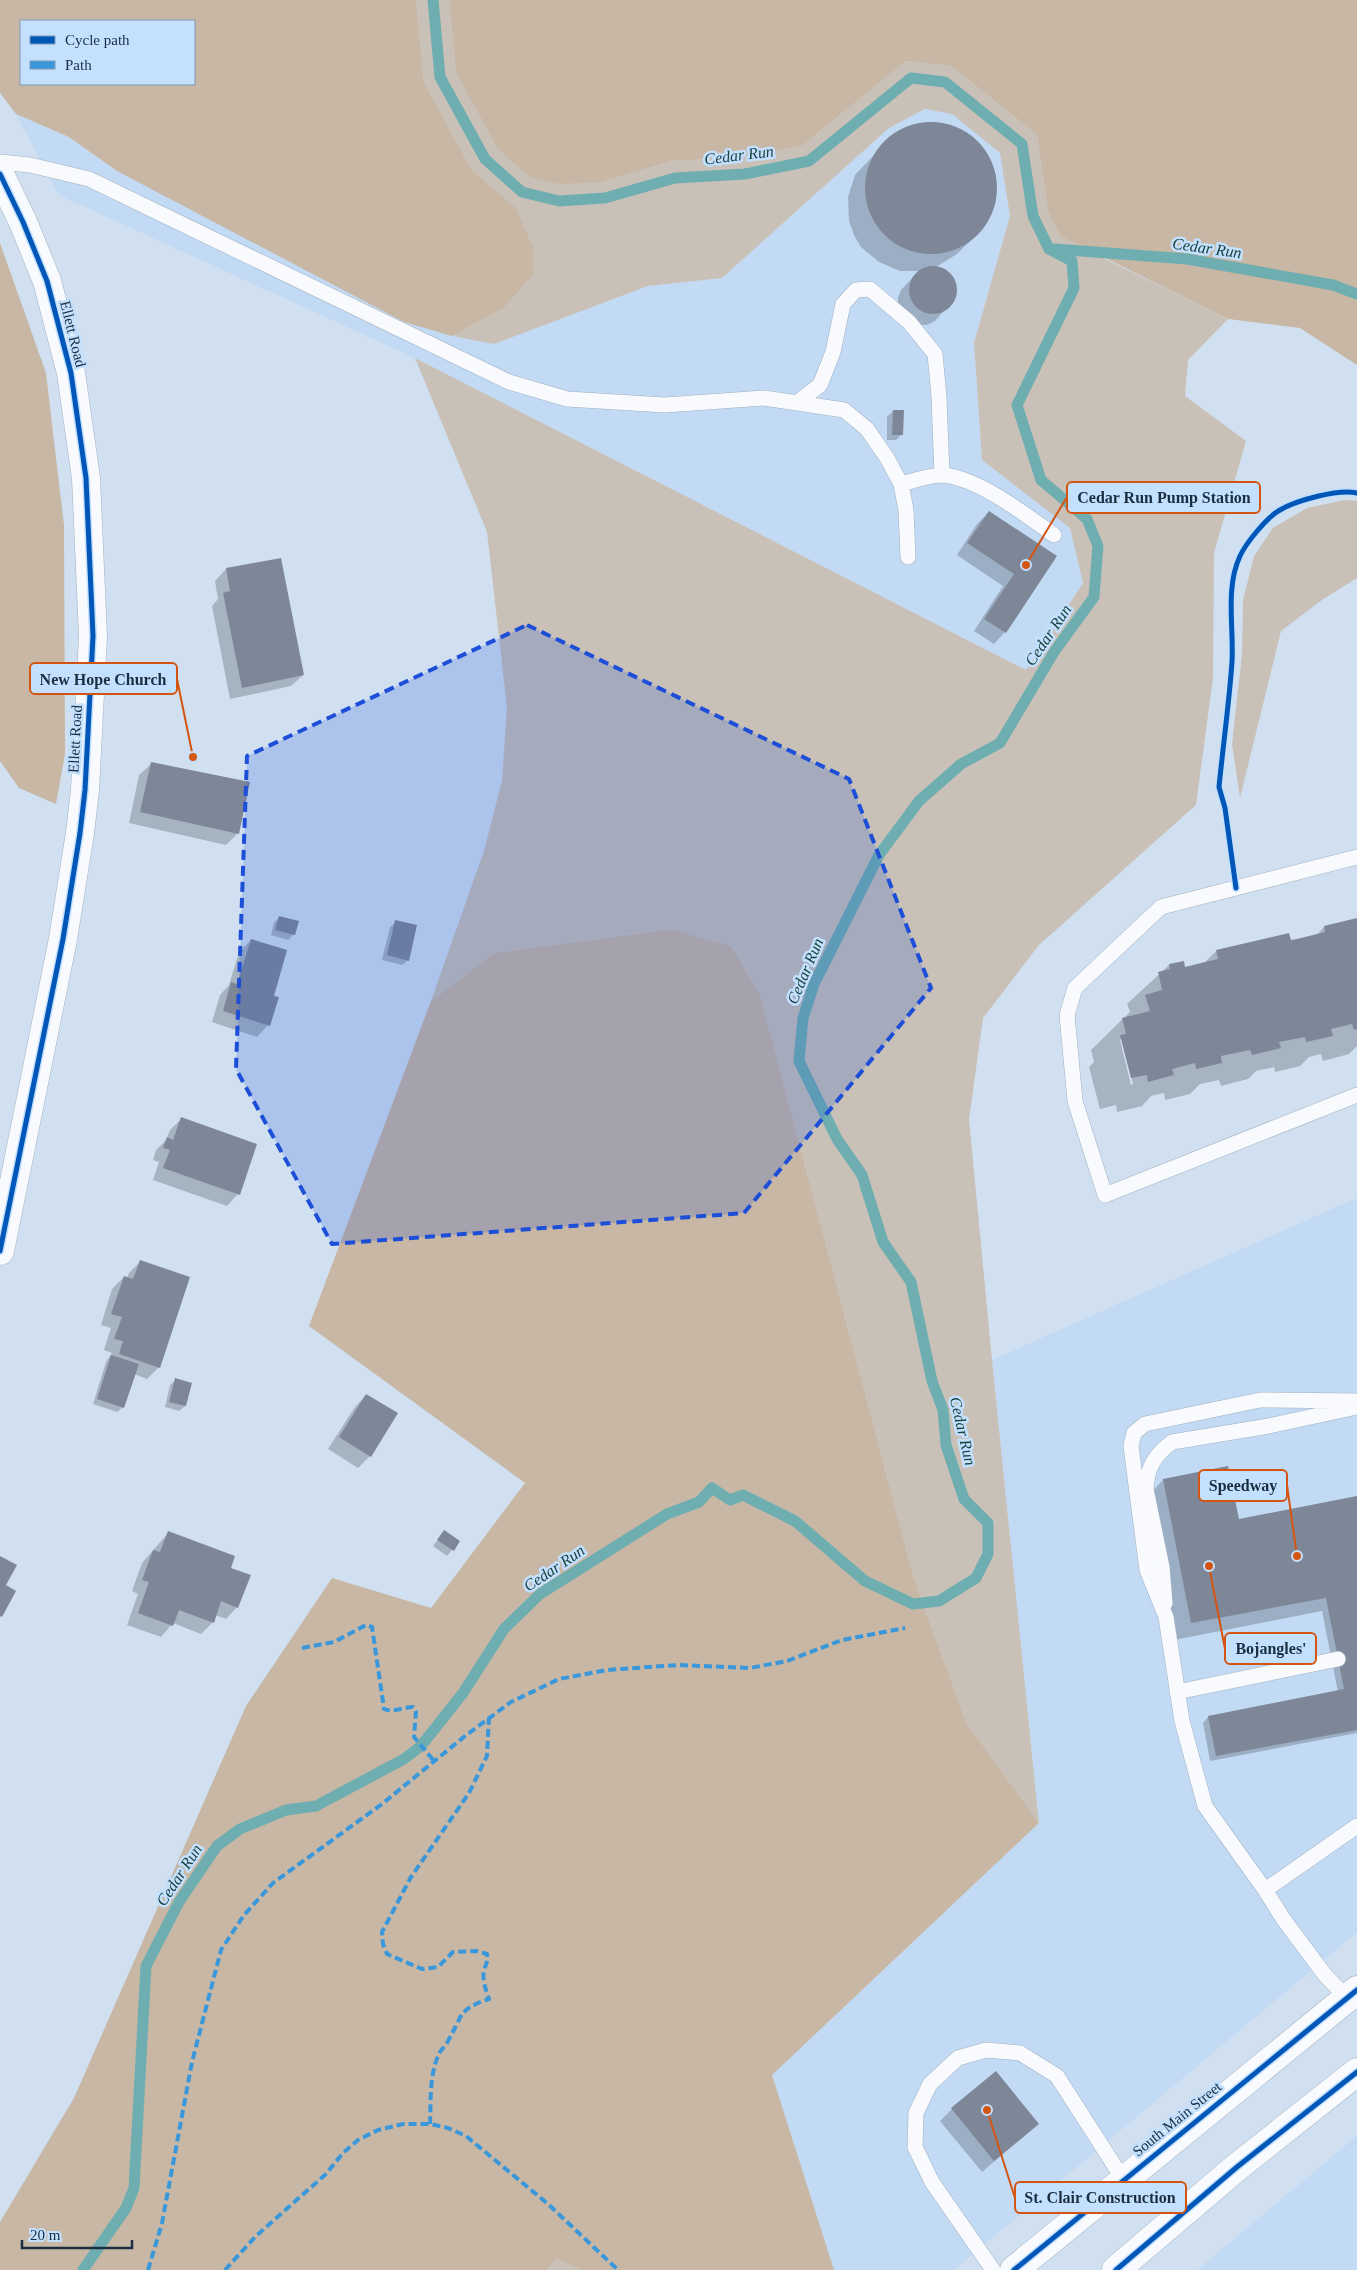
<svg xmlns="http://www.w3.org/2000/svg" width="1357" height="2270" viewBox="0 0 1357 2270" font-family="'Times New Roman',serif">
<style>
.built{fill:#c2daf4}
.green{fill:#c9c1b7}
.forest{fill:#c7b7a4;fill-rule:evenodd}
.shadow{fill:#0003;fill-rule:evenodd}
.lines{fill:none;stroke-linecap:round;stroke-linejoin:round}
.stream{stroke:#6faeb0;stroke-width:11}
.building{fill:#7e8798}
.service-casing{stroke:#a1b1c2;stroke-width:16}
.tertiary-casing{stroke:#a1b1c2;stroke-width:29}
.primary-casing{stroke:#a1b1c2;stroke-width:29}
.service{stroke:#f8fafd;stroke-width:15}
.tertiary{stroke:#f8fafd;stroke-width:28}
.primary{stroke:#f8fafd;stroke-width:28}
.quiet{stroke:#3a97da;stroke-width:4;stroke-dasharray:8 4;stroke-linecap:butt}
.cycleway-casing{stroke:#c3e0fe;stroke-width:8}
.cycleway{stroke:#0057b8;stroke-width:5}
.marked{fill:#1d4ed8;fill-opacity:0.2;stroke:#1d4ed8;stroke-width:4;stroke-dasharray:10 6;stroke-linejoin:round}
.labels{text-anchor:middle;dominant-baseline:central;stroke-width:5;stroke-linejoin:round;paint-order:stroke}
.street-label{font-size:15px;fill:#1b2e41;stroke:#c3e0fe}
.water-label{font-size:16px;font-style:italic;fill:#1a423f;stroke:#c3e0fe}
.leader{fill:none;stroke:#d45511;stroke-width:2}
.callout-dot{fill:#d45511;stroke:#c3e0fe;stroke-width:2}
.callout{fill:#c3e0fe;stroke:#d45511;stroke-width:2}
.callout-label{font-size:16px;text-anchor:middle;font-weight:bold;fill:#1b2e41}
</style>
<rect width="100%" height="100%" fill="#d0e0f1"/>
<path class="built" d="M925 109 952 114 1001 153 1010 216 974 343 982 460 1070 528 1083 583 1026 670 415 358 59 195 16 114 69 137 117 171 404 322 452 336 494 344 648 286 722 278 889 128Z
M1357 1198V1932L954 2270H834L772 2075 1039 1823 992 1360Z
M1357 2136V2270H1197L1253 2223Z"/>
<path class="green" d="M416 0H449L456 72 602 182 672 161 743 157 802 146 906 61 951 66 1037 135 1048 211 1087 250 1228 319 1188 360 1185 396 1246 441 1214 553 1213 678 1196 805 1039 945 983 1018 969 1119 992 1360 1039 1823 966 1722 914 1579 760 994 731 946 670 929 494 953 431 1001 484 851 502 781 507 707 487 532 415 358 1026 670 1083 583 1070 528 982 460 974 343 1010 216 1000 153 952 114 925 109 889 128 722 278 648 286 494 344 452 336 504 308 533 275 515 207 472 170 424 82Z
M1345 500 1357 501V578L1322 600 1281 631 1240 798 1232 744 1242 654 1243 600 1254 556 1273 528 1307 508Z
M556 2259 582 2270H547Z"/>
<path class="forest" d="M0 0H416L424 82 472 170 515 207 533 247V275L504 308 452 336 404 322 117 171 69 137 16 114 0 93ZM21 21H194V84H21Z
M449 0H1357V365L1300 328 1228 319 1061 236 1048 211 1037 135 951 66 906 61 802 146 743 157 672 161 602 182 560 184 530 177 498 149 456 72Z
M0 243 46 373 64 525 65 754 56 804 19 788 0 761Z
M671 929 731 946 760 994 914 1579 966 1722 1039 1823 772 2075 834 2270H582L556 2259 547 2270H0V2222L74 2098 246 1706 332 1578 431 1608 525 1483 309 1326 431 1001 494 953Z"/>
<path class="shadow" d="M942 124 963 131 978 144 987 154 992 167 996 190 994 204 989 217 975 236 957 254 936 267 945 269 953 277 956 284 955 298 935 321 927 325H916L898 310V298L901 290 919 271H900L879 262 861 247 854 235 849 221 848 197 855 175 892 136 913 125Z
M893 411 902 434 896 440H887V417Z
M989 512 1055 556 1005 632 994 644 974 631 1003 586 957 555 977 524Z
M226 569 303 675 291 686 230 699 212 606 218 599 215 581Z
M151 764 238 833 226 845 129 823 139 775Z
M279 917 294 934 288 940 271 935 274 923Z
M1357 919V1046L1349 1054 1323 1061 1321 1054 1309 1057 1300 1066 1275 1072 1274 1067 1256 1071 1248 1079 1221 1086 1219 1080 1200 1084 1190 1094 1165 1100 1164 1093 1151 1096 1142 1106 1117 1112 1116 1105 1100 1109 1089 1067 1094 1062 1091 1050 1130 1012 1127 1004 1169 965 1183 962 1184 968 1204 963 1216 951 1288 934 1290 942 1316 936 1324 927ZM1122 1038 1133 1084 1131 1085 1120 1040Z
M396 922 408 960 402 965 382 960 390 927Z
M251 940 272 997 268 1025 257 1037 212 1022 220 995 229 985 239 952Z
M181 1119 238 1194 227 1206 153 1180 159 1162 153 1160 156 1150 166 1140 170 1130Z
M140 1262 159 1367 147 1379 134 1374 123 1407 117 1412 93 1404 106 1362 112 1353 104 1350 111 1328 101 1325 112 1289 124 1277 127 1278 129 1273Z
M176 1380 191 1384 185 1406 179 1411 165 1407 170 1385Z
M366 1395 370 1456 358 1468 328 1449 355 1407Z
M1227 1468 1238 1520 1357 1497V1733L1210 1761 1203 1723 1208 1717 1338 1692 1322 1611 1174 1640 1146 1498 1163 1480Z
M444 1532 459 1541 447 1556 433 1546Z
M168 1533 229 1568 237 1607 226 1619 215 1615 213 1622 201 1634 173 1623 161 1637 127 1625 138 1594 132 1591 142 1563Z
M952 2109 1038 2124 982 2172 940 2121Z"/>
<g class="lines">
<path class="stream" d="M1055 249 1187 259 1333 285 1357 294
M83 2270 126 2208 134 2188 146 1966 179 1902 217 1846 240 1829 286 1810 316 1806 404 1759 421 1746 463 1693 504 1629 540 1594 667 1514 699 1502 712 1488 730 1500 743 1495 795 1521 865 1581 913 1604 939 1601 976 1578 988 1554V1523L964 1499 946 1445 943 1410 932 1381 911 1282 883 1242 862 1175 837 1139 799 1061 803 1018 814 984 879 855 919 801 961 764 1000 743 1054 652 1094 597 1098 546 1087 519 1041 480 1017 405 1074 288 1072 261 1049 249 1033 216 1022 144 945 82 911 78 809 161 745 174 675 178 605 198 559 201 522 192 485 159 440 77 433 0"/>
</g>
<path class="building" d="M865 188a66 66 0 1 1 132 0a66 66 0 1 1-132 0Z
M909 290a24 24 0 1 1 48 0a24 24 0 1 1-48 0Z
M893 410H904L903 435H892Z
M989 511 1057 556 1006 633 984 619 1014 574 967 543Z
M281 558 304 675 242 688 223 593 230 591 226 568Z
M151 762 250 782 239 834 140 812Z
M279 916 299 921 295 935 275 930Z
M1357 918V1029L1354 1030 1352 1024 1331 1029 1333 1036 1306 1042 1305 1037 1279 1042 1281 1048 1252 1055 1250 1050 1221 1056 1222 1063 1196 1069 1195 1063 1172 1069 1174 1075 1148 1082 1147 1075 1131 1078 1120 1035 1126 1034 1122 1018 1150 1011 1145 995 1162 990 1158 972 1170 969 1169 964 1184 961 1185 967 1197 964 1218 959 1216 950 1289 933 1291 940 1297 939 1325 932 1324 926Z
M395 920 417 925 409 961 387 955Z
M251 939 287 950 274 996 279 997 270 1026 223 1011 231 982 237 984Z
M181 1117 257 1144 240 1195 163 1168 170 1150 163 1148 167 1137 173 1140Z
M140 1260 190 1277 160 1368 119 1354 123 1341 114 1339 122 1317 111 1314 124 1276 133 1279Z
M111 1355 139 1364 124 1408 97 1399Z
M175 1378 192 1383 186 1406 169 1402Z
M366 1394 398 1413 371 1457 339 1437Z
M1228 1466 1239 1519 1357 1496V1730L1216 1756 1208 1716 1344 1689 1326 1598 1191 1623 1163 1479Z
M444 1530 460 1541 454 1551 437 1540Z
M168 1531 235 1556 231 1568 251 1575 238 1608 221 1601 214 1623 179 1610 173 1626 138 1613 149 1582 142 1580 153 1550 160 1552Z
M0 1556 17 1565 6 1585 16 1591 2 1617 0 1616Z
M996 2071 1039 2124 994 2161 951 2108Z"/>
<g class="lines">
<defs>
<path id="service" d="M0 162 30 165 89 179 509 382 567 399 665 405 764 398 844 410 867 429 887 458 901 484 906 510 908 557
M798 402 820 385 833 352 843 304 856 290 870 289 909 322 935 354 939 397 942 475
M901 484C913 481 930 475 942 475 977 477 1026 515 1054 535
M1357 857 1161 907 1075 988 1067 1015 1075 1101 1105 1195 1357 1095
M1165 1603 1162 1567 1146 1489C1147 1467 1155 1455 1172 1442L1269 1426 1356 1407
M1177 1692 1338 1659
M1265 1890 1357 1826
M1352 2003 1325 1975 1284 1920 1265 1890 1205 1806 1182 1721 1166 1617 1147 1570 1131 1446 1134 1433 1145 1424 1260 1400 1357 1401
M993 2270 932 2182 915 2147 916 2113 930 2084 958 2058 986 2050 1020 2053 1057 2076 1123 2179"/>
<path id="tertiary" d="M0 174 23 222 47 281 71 373 86 478 93 636 85 790 80 833 63 939 0 1251"/>
<path id="primary" d="M1014 2270 1357 1990
M1116 2270 1237 2167 1357 2072"/>
</defs>
<use href="#service" class="service-casing"/>
<use href="#tertiary" class="tertiary-casing"/>
<use href="#primary" class="primary-casing"/>
<use href="#service" class="service"/>
<use href="#tertiary" class="tertiary"/>
<use href="#primary" class="primary"/>
<path class="quiet" d="M302 1648 334 1642 366 1625 372 1627 384 1709C393 1713 404 1707 413 1707L416 1712 414 1737 434 1761
M430 2124C431 2101 429 2075 439 2054 441 2049 446 2046 448 2041 463 2015 458 2009 489 1999 486 1990 482 1981 484 1970 486 1964 488 1962 487 1954L477 1951 453 1952 438 1967 422 1969 387 1954 383 1944 382 1932 411 1877 469 1793 487 1756 489 1717
M148 2270 162 2223 192 2062 221 1950 244 1915 273 1883 382 1804 465 1736 511 1702 559 1679 607 1670 649 1667 678 1665 750 1668 787 1661 842 1640 905 1628
M225 2270 256 2236 326 2174 343 2153 358 2140 378 2130 403 2124H430L448 2128 466 2136 548 2204 618 2270"/>
<defs>
<path id="cycleway" d="M0 174 23 222 47 281 71 373 86 478 93 636 85 790 80 833 63 939 0 1251
M1236 888 1225 808 1219 787C1223 746 1229 704 1232 662 1234 628 1225 588 1240 556 1246 543 1267 517 1280 510 1297 500 1338 489 1357 493
M1014 2270 1357 1990
M1116 2270 1237 2167 1357 2072"/>
</defs>
<use href="#cycleway" class="cycleway-casing"/>
<use href="#cycleway" class="cycleway"/>
</g>
<path class="marked" d="M527 625 849 779 931 988 744 1213 332 1244 236 1069 247 756Z"/>
<g class="labels">
<g class="street-label">
<text transform="translate(73 334) rotate(76)">Ellett Road</text>
<text transform="translate(75 739) rotate(-87)">Ellett Road</text>
<text transform="translate(1177 2119) rotate(-39)">South Main Street</text>
</g>
<g class="water-label">
<text transform="translate(739 155) rotate(-7)">Cedar Run</text>
<text transform="translate(1207 248) rotate(8)">Cedar Run</text>
<text transform="translate(1048 635) rotate(-56)">Cedar Run</text>
<text transform="translate(805 971) rotate(-67)">Cedar Run</text>
<text transform="translate(963 1431) rotate(77)">Cedar Run</text>
<text transform="translate(554 1568) rotate(-34)">Cedar Run</text>
<text transform="translate(179 1875) rotate(-57)">Cedar Run</text>
</g>
</g>
<path class="leader" d="M1026 565L1067 497M193 757L177 679M1297 1556L1287 1485M1209 1566L1225 1649M987 2110L1015 2198"/>
<g class="callout-dot">
<circle cx="1026" cy="565" r="5"/>
<circle cx="193" cy="757" r="5"/>
<circle cx="1297" cy="1556" r="5"/>
<circle cx="1209" cy="1566" r="5"/>
<circle cx="987" cy="2110" r="5"/>
</g>
<g class="callout">
<rect x="1067" y="482" width="193" height="31" rx="5"/>
<rect x="30" y="663" width="147" height="31" rx="5"/>
<rect x="1199" y="1470" width="88" height="31" rx="5"/>
<rect x="1225" y="1633" width="91" height="31" rx="5"/>
<rect x="1015" y="2182" width="171" height="31" rx="5"/>
</g>
<g class="callout-label">
<text x="1164" y="503">Cedar Run Pump Station</text>
<text x="103" y="685">New Hope Church</text>
<text x="1243" y="1491">Speedway</text>
<text x="1271" y="1654">Bojangles'</text>
<text x="1100" y="2203">St. Clair Construction</text>
</g>
<rect x="20" y="20" width="175" height="65" fill="#c3e0fe" stroke="#8099b2"/>
<rect x="30" y="36" width="25" height="8" fill="#0057b8" stroke="#8099b2"/>
<text x="65" y="45" font-size="15" fill="#1b2e41">Cycle path</text>
<rect x="30" y="61" width="25" height="8" fill="#3a97da" stroke="#8099b2"/>
<text x="65" y="70" font-size="15" fill="#1b2e41">Path</text>
<path d="M22 2240v8h110v-8" fill="none" stroke="#1b2e41" stroke-width="2.5"/>
<text x="30" y="2240" font-size="15" fill="#1b2e41" stroke="#c3e0fe" stroke-width="4" paint-order="stroke">20 m</text>
</svg>
